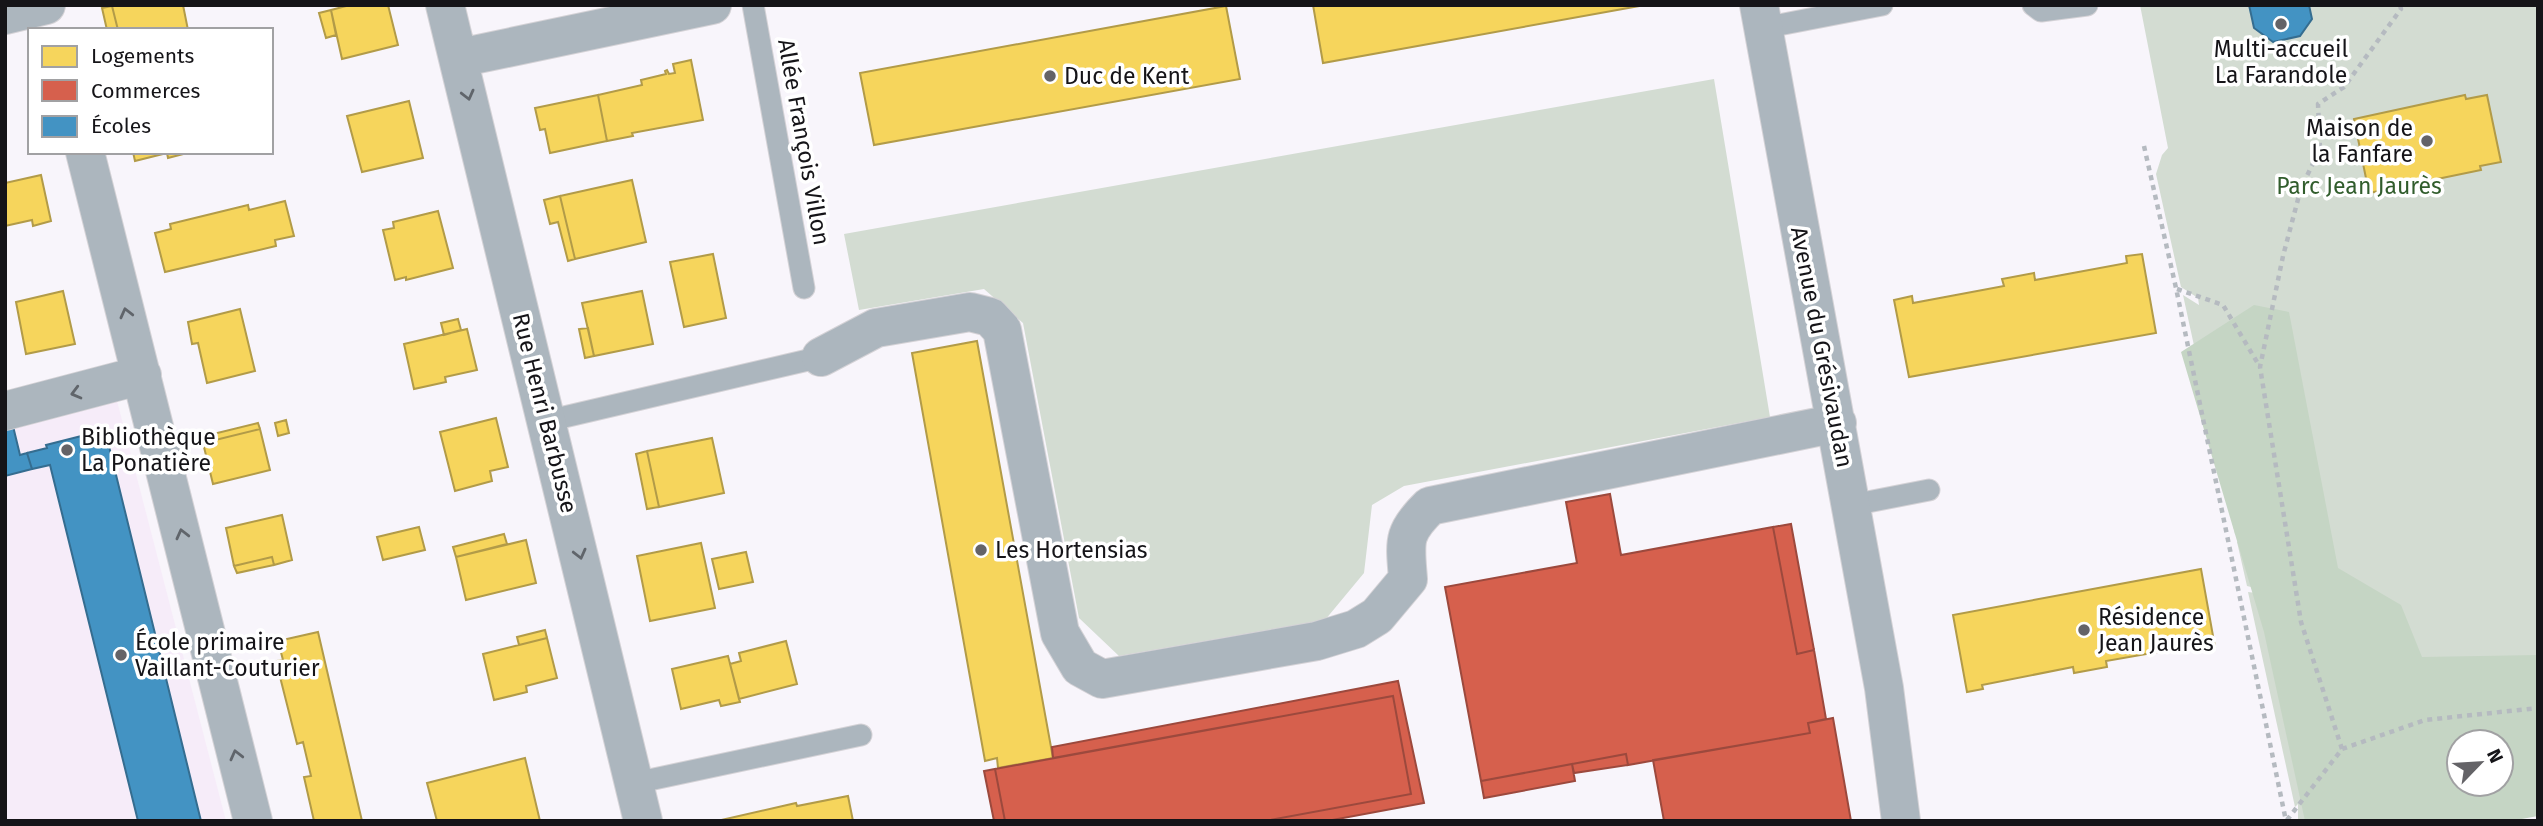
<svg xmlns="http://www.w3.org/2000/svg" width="2543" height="826" viewBox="0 0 2543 826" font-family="'Fira Sans',sans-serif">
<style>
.education{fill:#f6ecf9}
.green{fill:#d3dcd2;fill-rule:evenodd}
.forest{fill:#c5d5c4;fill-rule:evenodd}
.homes{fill:#f6d55c;stroke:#b29b48;stroke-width:2}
.shops{fill:#d6604d;stroke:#9c493d;stroke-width:2}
.schools{fill:#4393c3;stroke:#356d90;stroke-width:2}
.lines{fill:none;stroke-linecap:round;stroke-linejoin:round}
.service-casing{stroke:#d4d2d6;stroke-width:23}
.minor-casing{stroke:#d4d2d6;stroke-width:40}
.path{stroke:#b5bac0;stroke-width:4.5;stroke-dasharray:5 5;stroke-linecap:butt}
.service{stroke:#acb6be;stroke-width:21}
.minor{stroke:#acb6be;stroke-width:38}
.oneway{stroke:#60656b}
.poi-dot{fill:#646367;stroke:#fff;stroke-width:2.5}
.labels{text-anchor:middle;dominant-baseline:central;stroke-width:7;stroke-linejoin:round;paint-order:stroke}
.poi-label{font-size:23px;fill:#151418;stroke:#fff;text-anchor:start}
.street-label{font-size:23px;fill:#151418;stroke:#fff}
.park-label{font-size:23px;fill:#315d2c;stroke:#fff}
</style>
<rect width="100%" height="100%" fill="#f8f5fb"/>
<path class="education" d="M116 397 226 821H5V424Z"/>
<path class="green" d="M2140 5H2538V804L2453 821H2298V804L2295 807 2248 592 2256 593 2255 588 2247 586 2237 542 2245 536 2235 534 2183 295 2199 305 2198 298 2181 287 2156 174 2162 155 2168 148ZM2459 742H2501V784H2459Z
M1714 79 1770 417 1404 486 1372 505 1364 573 1325 620 1119 656 1079 618 1023 323 984 289 859 310 844 234Z"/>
<path class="forest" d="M2254 305 2289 312 2338 568 2401 605 2422 657 2538 655V816L2511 821H2305L2264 632 2181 352ZM2459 742H2501V784H2459Z"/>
<path class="homes" d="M114 5H183L188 30H118L112 6Z
M350 5H388L398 45 342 59 331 10Z
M1313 5H1645L1323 63Z
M112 6 118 30H107L102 8Z
M1226 6 1240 79 874 145 860 73Z
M331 10 336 35 326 38 319 13Z
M691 60 703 120 632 133 633 136 607 141 598 95 642 85 641 80 666 74 665 71 667 70 669 74 675 73 673 64Z
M598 95 607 141 550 153 545 129 540 130 535 108Z
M2465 95 2466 99 2487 95 2501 162 2480 166 2481 170 2369 193 2354 119Z
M409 101 423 158 362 172 347 116Z
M133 152H191L168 158 167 153 135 161Z
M41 175 51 221 33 226 32 220 5 226V183Z
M632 180 646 242 575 259 560 196Z
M560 196 575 259 568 261 558 222 550 224 544 200Z
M285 201 294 236 275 240 276 246 165 272 155 233 171 229 170 224 248 205 249 210Z
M438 211 453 268 406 280V277L395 280 383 230 394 228 393 222Z
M713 254 726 318 684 327 670 262Z
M2142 254 2156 333 1909 377 1894 300 1912 296 1913 303 2004 286 2002 279 2034 273 2035 280 2127 263 2126 256Z
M63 291 75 344 26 354 16 302Z
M642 291 653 344 594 356 582 303Z
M240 309 255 371 207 383 198 343 192 344 188 322Z
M458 319 461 330 444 335 441 323Z
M588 328 594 356 585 358 579 329Z
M467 329 477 370 445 377 446 382 414 389 404 344Z
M977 341 1053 758 998 768 997 758 985 761 912 353Z
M496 418 508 467 490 471 492 481 455 491 440 432Z
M286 420 289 433 278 436 275 423Z
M258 423 260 429 203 443 201 437Z
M260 429 270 470 213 484 203 443Z
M712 438 724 493 659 507 647 451Z
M647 451 659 507 647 509 636 454Z
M282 515 292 560 274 565 272 557 234 566 226 528Z
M419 527 425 550 383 560 377 537Z
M504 534 507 544 456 557 453 547Z
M526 540 536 583 466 600 456 557Z
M701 543 715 608 650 621 637 556Z
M746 552 753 582 719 589 712 559Z
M272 557 274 565 237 573 234 566Z
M2201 569 2215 647 2199 651 2198 645 2106 661 2107 667 2074 673 2073 667 1982 685 1983 689 1967 692 1953 615Z
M545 630 547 638 519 645 517 637Z
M318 632 362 821H314L304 777 311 776 303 742 297 744 276 661 283 660 278 641Z
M547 638 557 678 526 686 527 692 494 700 483 654Z
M786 641 797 684 739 699 730 664 741 661 739 653Z
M728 656 740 702 721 706 719 700 681 709 672 669Z
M525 758 540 821H437L427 783Z
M848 796 853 821H717L796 803 797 806Z"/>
<path class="shops" d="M1610 494 1621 555 1773 527 1797 654 1814 650 1826 719 1808 723 1810 733 1628 765 1626 754 1481 781 1445 587 1577 563 1566 502Z
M1791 524 1814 650 1797 654 1773 527Z
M1398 681 1424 803 1327 821H1265L1411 794 1393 696 1053 758 1052 747Z
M1393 696 1411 794 1265 821H1005L995 769Z
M1833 718 1851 821H1664L1653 760 1810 733 1808 723Z
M1626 754 1628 765 1574 773 1572 764Z
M1572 764 1575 781 1484 798 1481 781Z
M995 769 1005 821H994L984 771Z"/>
<path class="schools" d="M2249 5H2309L2312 19 2300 36 2273 42 2254 28Z
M12 422 20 455 27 453 32 469 5 476V424Z
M105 430 201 821H138L50 465 32 469 27 453 47 448 46 445Z"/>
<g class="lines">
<defs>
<path id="service" d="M753 5 804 288
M2033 5 2041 11 2087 5
M1763 28 1882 5
M547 421 821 357
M1852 505 1929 490
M635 783 861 735"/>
<path id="minor" d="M445 5 643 821
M1759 5 1884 688 1901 821
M5 15 46 5
M459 58 712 5
M85 152 253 821
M821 357 876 328 970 312 990 317 1002 330 1060 633 1080 667 1102 679 1317 641 1356 629 1377 616 1408 579C1405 541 1402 533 1430 506L1837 423
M5 411 142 375"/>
</defs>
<use href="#service" class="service-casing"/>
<use href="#minor" class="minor-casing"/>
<path class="path" d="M2144 146 2176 288 2286 821
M2177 289 2223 305 2260 367
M2342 749 2301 622 2260 367 2283 256 2301 188 2320 149 2318 104 2344 87 2401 9 2400 5
M2287 820 2342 749 2425 720 2538 708"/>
<use href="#service" class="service"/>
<use href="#minor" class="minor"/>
</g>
<defs><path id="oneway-chevron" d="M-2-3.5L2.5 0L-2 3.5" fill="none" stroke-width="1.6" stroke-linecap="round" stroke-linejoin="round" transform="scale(1.75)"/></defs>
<g class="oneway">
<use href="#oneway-chevron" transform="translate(468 95) rotate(76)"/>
<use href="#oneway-chevron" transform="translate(126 313) rotate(-104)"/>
<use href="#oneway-chevron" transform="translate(76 393) rotate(165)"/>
<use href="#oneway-chevron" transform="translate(182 534) rotate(-104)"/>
<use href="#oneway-chevron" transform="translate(580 554) rotate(76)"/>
<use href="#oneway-chevron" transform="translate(236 755) rotate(-104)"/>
</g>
<g class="poi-dot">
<circle cx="2281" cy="24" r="7"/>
<circle cx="1050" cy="76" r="7"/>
<circle cx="2427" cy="141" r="7"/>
<circle cx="67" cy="450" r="7"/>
<circle cx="981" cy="550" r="7"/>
<circle cx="2084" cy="630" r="7"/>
<circle cx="121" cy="655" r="7"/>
</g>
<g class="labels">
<g class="poi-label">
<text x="2281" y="49" text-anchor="middle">Multi-accueil<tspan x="2281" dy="26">La Farandole</tspan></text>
<text x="1064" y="76">Duc de Kent</text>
<text x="2413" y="128" text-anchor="end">Maison de<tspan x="2413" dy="26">la Fanfare</tspan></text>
<text x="81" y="437">Bibliothèque<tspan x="81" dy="26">La Ponatière</tspan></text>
<text x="995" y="550">Les Hortensias</text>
<text x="2098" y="617">Résidence<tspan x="2098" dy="26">Jean Jaurès</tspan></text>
<text x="135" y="642">École primaire<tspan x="135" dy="26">Vaillant-Couturier</tspan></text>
</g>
<g class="street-label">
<text transform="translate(804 142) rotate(80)">Allée François Villon</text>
<text transform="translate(1822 347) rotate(79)">Avenue du Grésivaudan</text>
<text transform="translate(545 413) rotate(76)">Rue Henri Barbusse</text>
</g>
<g class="park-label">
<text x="2359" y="186">Parc Jean Jaurès</text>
</g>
</g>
<rect width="2543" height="826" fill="none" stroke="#151418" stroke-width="14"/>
<rect x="28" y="28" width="245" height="126" fill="#ffffff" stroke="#a1a1a3" stroke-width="2"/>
<rect x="42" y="46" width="35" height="21" fill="#f6d55c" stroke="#a1a1a3" stroke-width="2"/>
<text x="91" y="63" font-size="21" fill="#151418">Logements</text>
<rect x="42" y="80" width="35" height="21" fill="#d6604d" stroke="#a1a1a3" stroke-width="2"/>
<text x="91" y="98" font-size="21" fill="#151418">Commerces</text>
<rect x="42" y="116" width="35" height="21" fill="#4393c3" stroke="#a1a1a3" stroke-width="2"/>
<text x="91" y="133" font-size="21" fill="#151418">Écoles</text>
<g transform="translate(2480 763) rotate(65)"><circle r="33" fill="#ffffff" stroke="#a1a1a3" stroke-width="2"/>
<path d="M0-5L12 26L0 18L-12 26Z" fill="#646367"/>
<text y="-10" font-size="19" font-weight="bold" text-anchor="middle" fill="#151418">N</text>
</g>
</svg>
